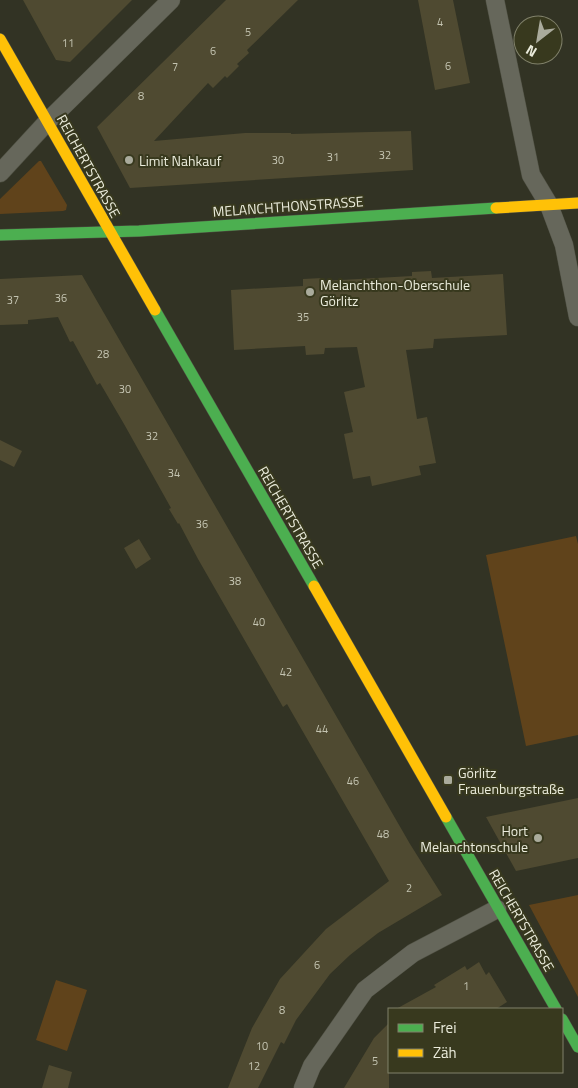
<svg xmlns="http://www.w3.org/2000/svg" width="578" height="1088" viewBox="0 0 578 1088" font-family="'Titillium Web',sans-serif">
<style>
.green{fill:#60431b}
.building{fill:#4f4a31}
.lines{fill:none;stroke-linecap:round;stroke-linejoin:round}
.street-casing{stroke:#4f5043;stroke-width:19}
.fast-casing{stroke:#4f5043;stroke-width:12}
.slow-casing{stroke:#4f5043;stroke-width:12}
.street{stroke:#66675b;stroke-width:18}
.fast{stroke:#4caf50;stroke-width:11}
.slow{stroke:#ffc107;stroke-width:11}
.poi-dot{fill:#aaab9c;stroke:#38391e;stroke-width:2}
.labels{text-anchor:middle;dominant-baseline:central;stroke-width:4;stroke-linejoin:round;paint-order:stroke}
.number-label{font-size:11px;fill:#c4c4b1}
.poi-label{font-size:14px;fill:#ebecdc;stroke:#38391e;text-anchor:start}
.street-label{font-size:14px;fill:#ebecdc;stroke:#38391e}
</style>
<rect width="100%" height="100%" fill="#323324"/>
<path class="green" d="M39 161H41L67 205 66 210 63 211 0 214V199Z
M576 536 578 544V735L526 746 486 555Z
M578 895V997L529 905Z
M56 980 87 990 67 1051 36 1040Z"/>
<path class="building" d="M23 0H132L70 62 56 60Z
M226 0H298L247 50 249 53 237 64 239 66 227 78 225 76 213 88 208 83 154 141 245 133H291V134L411 131 413 170 130 188 97 127Z
M418 0H453L470 83 435 90Z
M431 271 432 278 503 274 507 335 434 339 433 348 406 350 417 419 427 417 436 463 419 466 421 475 372 486 370 476 353 479 344 434 353 432 344 392 365 387 357 347 325 348 324 354 306 355 305 346 234 350 231 290 303 286V279L322 278 323 281 412 276V272Z
M82 275 410 844 442 895 378 933 350 955 330 974 296 1020 284 1044 281 1042 258 1088H228L252 1028 280 979 326 929 389 881 287 704 283 707 198 559 179 523 178 524 169 509 171 508 124 424 100 383 97 385 73 341 70 342 58 317 28 320V324L0 325V279Z
M0 440 22 451 14 467 0 460Z
M139 539 151 559 136 569 124 548Z
M578 798V858L516 871 486 817Z
M479 962 486 975 489 972 507 1002 496 1009H396L436 987 434 985 465 966 467 970Z
M389 1023V1088H344L374 1038Z
M49 1065 72 1072 68 1088H42Z"/>
<g class="lines">
<defs>
<path id="street" d="M495 0 531 175 549 205 564 245 578 317
M0 173 47 122 171 0
M303 1088 312 1066 365 990 413 953 497 909"/>
<path id="fast" d="M0 235 139 231 496 208
M155 310 314 586
M446 817 556 1009
M562 1019 578 1047"/>
<path id="slow" d="M0 39 155 310
M496 208 578 203
M314 586 446 817"/>
</defs>
<use href="#street" class="street-casing"/>
<use href="#fast" class="fast-casing"/>
<use href="#slow" class="slow-casing"/>
<use href="#street" class="street"/>
<use href="#fast" class="fast"/>
<use href="#slow" class="slow"/>
</g>
<g class="poi-dot">
<circle cx="129" cy="160" r="5"/>
<circle cx="310" cy="292" r="5"/>
<rect x="443" y="775" width="10" height="10" rx="2.5"/>
<circle cx="538" cy="838" r="5"/>
</g>
<g class="labels">
<g class="number-label">
<text x="440" y="22">4</text>
<text x="248" y="32">5</text>
<text x="68" y="43">11</text>
<text x="213" y="51">6</text>
<text x="448" y="66">6</text>
<text x="175" y="67">7</text>
<text x="141" y="96">8</text>
<text x="385" y="155">32</text>
<text x="333" y="157">31</text>
<text x="278" y="160">30</text>
<text x="61" y="298">36</text>
<text x="13" y="300">37</text>
<text x="303" y="317">35</text>
<text x="103" y="354">28</text>
<text x="125" y="389">30</text>
<text x="152" y="436">32</text>
<text x="174" y="473">34</text>
<text x="202" y="524">36</text>
<text x="235" y="581">38</text>
<text x="259" y="622">40</text>
<text x="286" y="672">42</text>
<text x="322" y="729">44</text>
<text x="353" y="781">46</text>
<text x="383" y="834">48</text>
<text x="409" y="888">2</text>
<text x="317" y="965">6</text>
<text x="466" y="986">1</text>
<text x="282" y="1010">8</text>
<text x="262" y="1046">10</text>
<text x="375" y="1061">5</text>
<text x="254" y="1066">12</text>
</g>
<g class="poi-label">
<text x="139" y="160">Limit Nahkauf</text>
<text x="320" y="284">Melanchthon-Oberschule<tspan x="320" dy="16">Görlitz</tspan></text>
<text x="458" y="772">Görlitz<tspan x="458" dy="16">Frauenburgstraße</tspan></text>
<text x="528" y="830" text-anchor="end">Hort<tspan x="528" dy="16">Melanchtonschule</tspan></text>
</g>
<g class="street-label">
<text transform="translate(89 166) rotate(61)">REICHERTSTRASSE</text>
<text transform="translate(288 206) rotate(-4)">MELANCHTHONSTRASSE</text>
<text transform="translate(291 517) rotate(60)">REICHERTSTRASSE</text>
<text transform="translate(522 920) rotate(60)">REICHERTSTRASSE</text>
</g>
</g>
<rect x="388" y="1008" width="175" height="65" fill="#38391e" stroke="#80816a"/>
<rect x="398" y="1024" width="25" height="8" fill="#4caf50" stroke="#80816a"/>
<text x="433" y="1033" font-size="15" fill="#ebecdc">Frei</text>
<rect x="398" y="1049" width="25" height="8" fill="#ffc107" stroke="#80816a"/>
<text x="433" y="1058" font-size="15" fill="#ebecdc">Zäh</text>
<g transform="translate(538 40) rotate(211)"><circle r="24" fill="#38391e" stroke="#80816a"/>
<path d="M0-4L9 19L0 12L-9 19Z" fill="#aaab9c"/>
<text y="-8" font-size="14" font-weight="bold" text-anchor="middle" fill="#ebecdc">N</text>
</g>
</svg>
